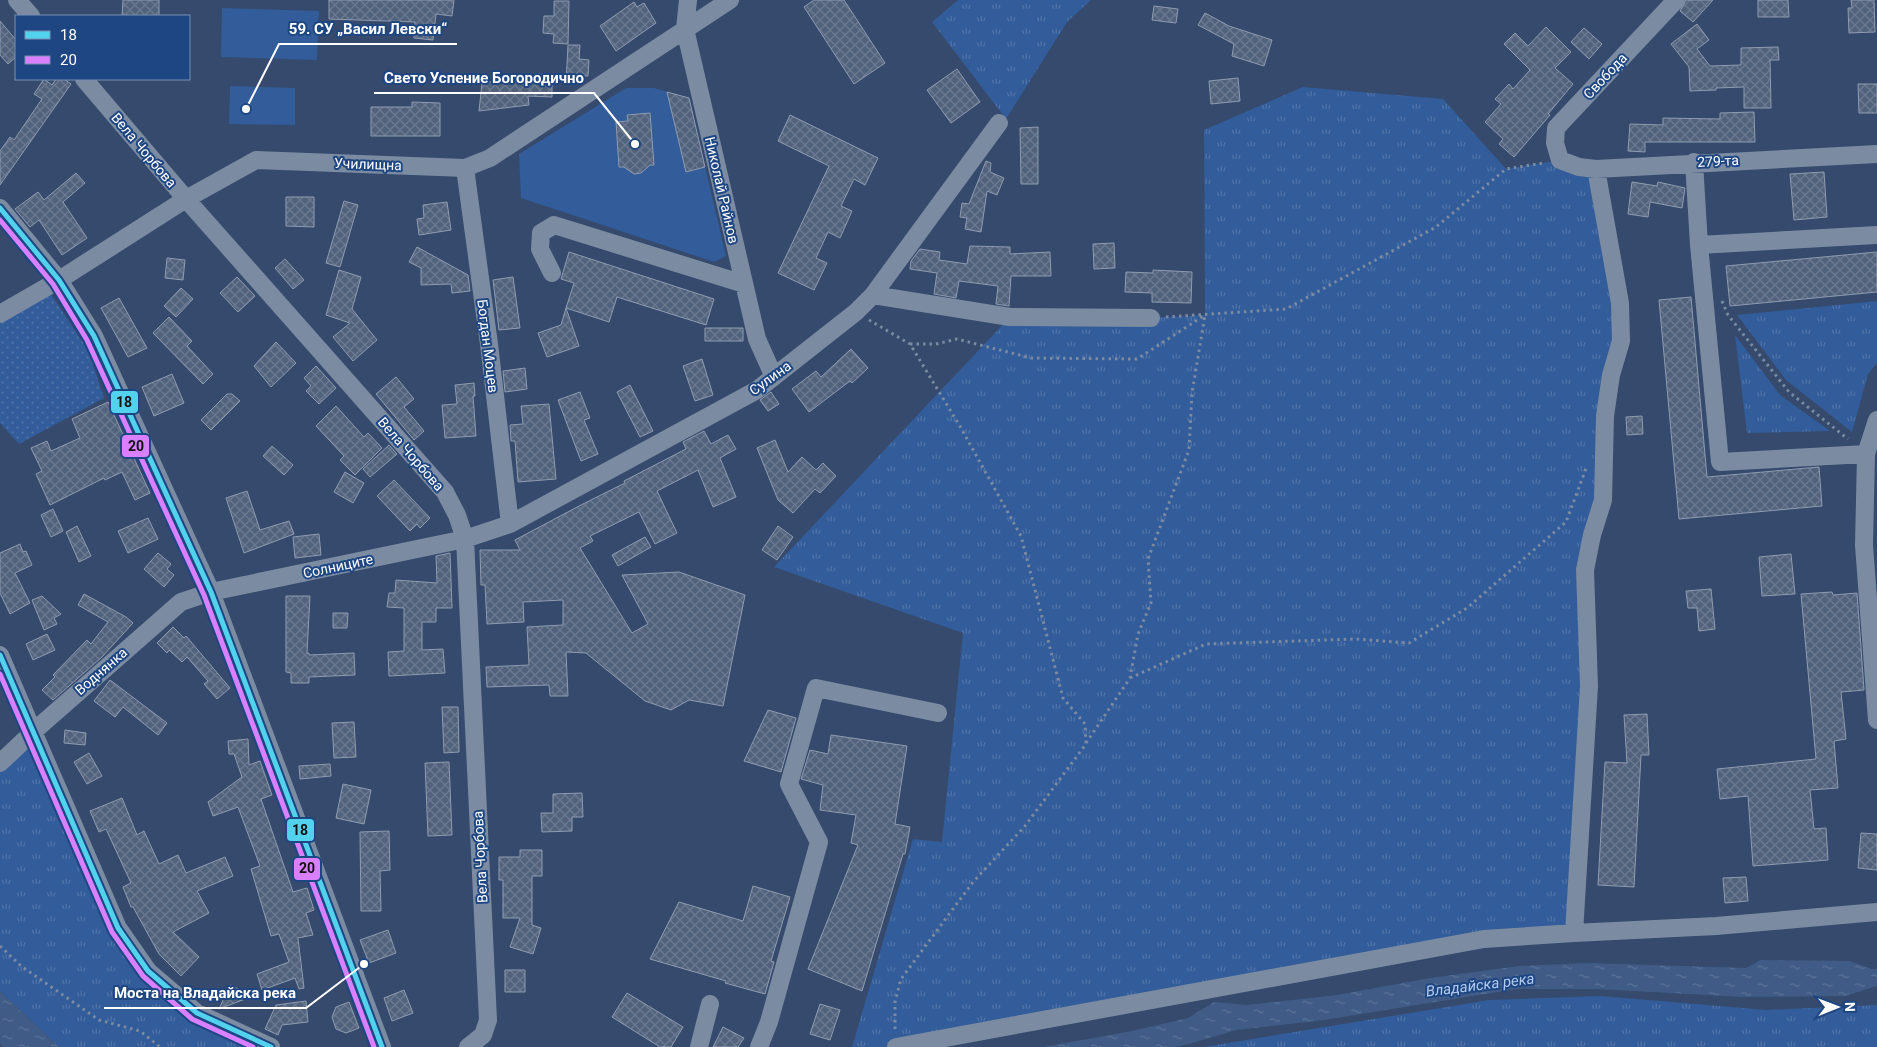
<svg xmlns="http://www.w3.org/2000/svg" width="1877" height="1047" viewBox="0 0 1877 1047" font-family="Roboto,sans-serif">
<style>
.grass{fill:url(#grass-tufts)}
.park{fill:url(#park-dots)}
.garden{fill:#325c9a}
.water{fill:url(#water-ripples)}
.building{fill:url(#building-cross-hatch);stroke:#8f9cb0}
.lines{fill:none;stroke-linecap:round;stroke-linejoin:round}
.path{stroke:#7b8ba2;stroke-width:3;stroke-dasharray:2.5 4;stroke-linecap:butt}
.minor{stroke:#7b8ba2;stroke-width:18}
.bus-1-casing{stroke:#1e4682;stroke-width:9}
.bus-2-casing{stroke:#1e4682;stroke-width:9}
.bus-1{stroke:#53d2ee;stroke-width:5}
.bus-2{stroke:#d880ff;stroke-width:5}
.labels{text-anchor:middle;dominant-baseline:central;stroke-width:4;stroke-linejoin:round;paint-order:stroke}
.street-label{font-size:14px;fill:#fff;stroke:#1e4682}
.water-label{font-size:15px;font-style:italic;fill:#b0cbf1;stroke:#1e4682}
.leader{fill:none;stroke:#fff;stroke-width:2}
.callout-dot{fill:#fff;stroke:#1e4682;stroke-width:2}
.callout-label{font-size:15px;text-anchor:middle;font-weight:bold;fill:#fff;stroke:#1e4682;stroke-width:4;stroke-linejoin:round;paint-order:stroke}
.line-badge{stroke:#1e4682;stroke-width:2}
.pale-badge-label{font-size:14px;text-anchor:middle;font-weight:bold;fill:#111}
</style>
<defs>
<pattern id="grass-tufts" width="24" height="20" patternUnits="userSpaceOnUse" patternTransform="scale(1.25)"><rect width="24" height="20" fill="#325c9a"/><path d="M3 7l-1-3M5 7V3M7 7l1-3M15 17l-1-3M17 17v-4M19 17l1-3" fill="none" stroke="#5174a9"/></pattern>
<pattern id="park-dots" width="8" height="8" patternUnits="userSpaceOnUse" patternTransform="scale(1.25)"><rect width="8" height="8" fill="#325c9a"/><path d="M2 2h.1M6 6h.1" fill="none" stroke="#5174a9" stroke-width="1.8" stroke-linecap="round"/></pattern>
<pattern id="water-ripples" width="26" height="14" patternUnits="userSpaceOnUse" patternTransform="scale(1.25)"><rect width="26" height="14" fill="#3f5b86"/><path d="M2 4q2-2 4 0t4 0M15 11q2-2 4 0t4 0" fill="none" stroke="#5c7498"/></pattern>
<pattern id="building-cross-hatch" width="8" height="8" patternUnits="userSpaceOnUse" patternTransform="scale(1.25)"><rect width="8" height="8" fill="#51627c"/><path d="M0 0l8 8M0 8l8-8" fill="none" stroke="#6b7a90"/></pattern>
</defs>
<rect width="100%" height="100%" fill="#354a6c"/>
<path class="grass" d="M958 0H1091L1067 22 1006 119 932 22Z
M1303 87 1443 99 1506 169 1560 160 1596 169 1620 303 1592 535 1574 933 896 1047H852L913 839 942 842 963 633 774 567 1010 317 1151 318 1205 315 1204 130Z
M1877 301V363L1868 374 1852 432 1786 380 1737 315Z
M1735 335 1780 395 1830 431 1747 433Z
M34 731 118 928 197 1013 271 1047H59L0 991V763Z
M1600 996 1766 1010 1877 1005V1047H1204L1489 1000Z"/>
<path class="park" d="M50 293 88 350 104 398 19 444 0 423V322Z"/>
<path class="garden" d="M222 8 319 11 317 60 221 57Z
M230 86 295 88V125L229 124Z
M626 88H654L689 98 726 256 714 262 521 198 519 154Z"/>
<path class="water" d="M1761 960 1850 961 1872 969H1877V986L1845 996 1743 997 1598 989H1516L1324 1020 1236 1030 1189 1044 1175 1047H1043L1132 1031 1188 1018 1214 1002 1247 1005 1337 995 1430 978 1519 966 1587 963 1746 968Z
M0 991 3 994 59 1047H3L0 1044Z"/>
<path class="building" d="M123 0H159V16H122Z
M329 0H454L452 16 436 14 433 40 414 38 415 22 329 19Z
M814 0H844L885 63 854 84 804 7Z
M1686 0H1713L1693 22 1680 11Z
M1758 0H1788L1789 17H1758Z
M1851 0H1874L1875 32 1849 33 1848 8H1852Z
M554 1H569L568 44 553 43 554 34 543 33 544 16H554Z
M634 2 637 7 644 3 656 23 616 51 600 26Z
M1154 6 1178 9 1176 23 1152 20Z
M1205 13 1229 26 1272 40 1264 66 1232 56 1234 44 1198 25Z
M0 21 16 40V57L8 64 0 55Z
M1697 24 1709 40 1697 49 1710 66 1741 65V48L1778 47 1779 60H1770L1771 108H1744V87L1716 88V90L1690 91 1689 67 1671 44Z
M1546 27 1571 52 1555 68 1573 84 1548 114 1550 115 1514 157 1499 144 1503 139 1485 122 1501 104 1495 99 1509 84 1513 89 1530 70 1504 44 1515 33 1528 46Z
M1584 28 1602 44 1589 59 1571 42Z
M568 45H580L579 59 589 60 588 76H579L578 82H566Z
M957 69 980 102 951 123 927 90Z
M536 74 552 75V97L528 96 529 105 479 111 482 83 536 76Z
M1238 78 1240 101 1211 104 1209 81Z
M44 79 52 85 56 79H64L71 84 0 185V151L10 137 14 140 42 99 34 94Z
M1858 84H1877V113H1859Z
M667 92 689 98 705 167 686 172Z
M412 102 440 103V136H371V107H412Z
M1754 112 1755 142H1645V152L1628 151 1630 124 1663 125V118L1720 119V113Z
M650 113 654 165H650L641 173 634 174 624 167H619L616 122 628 121 627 115Z
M790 115 878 158 865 185 854 179 841 206 852 211 840 238 828 232 816 258 827 263 814 290 778 273 829 166 778 141Z
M1038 127V184H1021L1020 128Z
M986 161 991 163 990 172 1004 178 997 195 987 191 981 232 965 229 967 218 960 217 962 203 969 204Z
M1824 172 1827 217 1794 220 1790 174Z
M76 173 85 183 63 202 87 238 62 255 39 220 30 227 15 209 38 192 44 200Z
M1632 182 1657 186 1658 182 1685 188 1682 208 1650 202 1648 217 1628 214Z
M286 197H314V227L286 226Z
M344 201 358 205 340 267 326 263Z
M447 202 451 230 419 235 417 219 424 218 423 205Z
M1114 243 1115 268 1094 269 1093 244Z
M970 246 1010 247V254L1050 252 1051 276H1011L1009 306 996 304 998 286 959 281 956 298 934 294 937 273 910 269 911 261 920 249 940 252 939 260 967 264Z
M417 247 468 275 470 291 452 293 451 284 421 285V268L409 262Z
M569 252 714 299 706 325 617 297 609 322 566 308 574 283 561 279Z
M1877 252V292L1730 306 1726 266Z
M167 258 185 260 183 280 165 278Z
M285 259 304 280 293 289 275 268Z
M339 270 361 277 352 309 377 340 353 361 333 337 350 323 326 315Z
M1153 270 1192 272 1191 303 1152 302V293L1125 292 1126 272 1153 273Z
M237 277 255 296 238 312 220 293Z
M513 277 520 328 499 330 493 280Z
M181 288 193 299 176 317 164 306Z
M1691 297 1707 477 1819 467 1822 506 1679 519 1659 300Z
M119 298 147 348 128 357 101 308Z
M566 308 579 346 547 357 538 333 561 325Z
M169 317 192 341 187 346 213 374 203 384 153 333Z
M705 328H743V341H705Z
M276 342 296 363 271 387 254 366Z
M851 349 868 368 852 383 850 381 809 412 792 389 816 371 821 377Z
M702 359 713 395 695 401 683 366Z
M316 366 336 388 319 404 306 391 311 386 304 378Z
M525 368 527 389 505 392 503 371Z
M172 374 184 403 154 416 142 387Z
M396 377 414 399 404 407 424 431 414 440 376 394Z
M474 383 475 396H473L476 436 445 438 442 405 457 404 455 385Z
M630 385 653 431 640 437 617 392Z
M580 392 590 418 584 420 598 454 581 461 558 400Z
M771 392 779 404 768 411 760 400Z
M227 394H232L240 401 211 430 201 420Z
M108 402 150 493 135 500 122 472 105 480 104 478 50 505 36 474 42 471 31 448 47 441 51 451 80 438 72 419Z
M549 404 556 479 518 482 515 441H511L510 425 523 424 521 406Z
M336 406 364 437 368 433 382 448 355 475 340 460 344 456 316 426Z
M1642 416 1643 434 1627 435 1626 417Z
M704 431 711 444 728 435 736 449 720 458 736 497 713 507 698 470 657 491 677 533 655 544 639 512 590 536 593 541 580 548 632 633 648 624 622 575 679 572 745 595 723 706 689 700 671 710 645 701 586 653 566 652 568 696H550L549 685 487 687 486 667 529 665 527 627 563 625V600L523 602 524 622 487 624 485 585H481L480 550H520L515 540 581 505 625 483 624 481 686 449 683 442Z
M775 440 788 472 802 457 816 470 823 463 836 476 820 493 815 489 793 513 778 500 757 448Z
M389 445 397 454 370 477 363 469Z
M272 446 293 465 284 475 263 456Z
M345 472 364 483 353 503 334 492Z
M394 480 430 518 420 528 417 524 410 531 377 496Z
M247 491 260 530 289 521 294 534 244 553 226 498Z
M53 509 63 531 51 537 41 515Z
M148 518 158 539 128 553 118 531Z
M77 526 91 556 79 562 66 532Z
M778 526 793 537 777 560 762 550Z
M319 534 321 555 295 558 293 537Z
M645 537 651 547 618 566 612 555Z
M20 544 23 552 26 551 32 565 15 573 30 603 10 614 0 593V553Z
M158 553 171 564 167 569 174 575 164 587 144 569Z
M450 553 452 608H436V622H422V650L443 649 445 673 389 676 388 652 404 651V608L387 607 389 593H395L396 580 437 583 436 556Z
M1791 554 1795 594 1762 596 1759 557Z
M1711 589 1715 629 1699 631 1697 608H1688L1686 591Z
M1832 592 1833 595 1857 593 1864 690 1841 692 1846 739 1834 741 1838 788 1810 790 1814 829 1826 828 1828 860 1753 866 1748 796 1720 799 1717 769 1816 759 1801 594Z
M84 594 126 617 133 623 102 657 53 700 42 690 55 677 53 675 87 640 91 644 108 622 78 605Z
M42 596 61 614 54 618 57 624 44 630 32 600Z
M286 596H310L307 653H309V655L354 653 355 675 309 677V683H291V673L286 672Z
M333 613H348L347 628H333Z
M173 627 184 638 186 636 230 688 217 699 204 684 208 681 187 657 182 662 169 650 167 653 157 643Z
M47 634 55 650 33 660 26 644Z
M110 680 167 723 158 735 123 707 115 717 94 701Z
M442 707H458L459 752 444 753Z
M768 710 796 718 781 772 744 761Z
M1647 714 1649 755H1641L1634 887 1598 885 1605 762 1627 763 1624 715Z
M354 722 356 757 334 758 332 723Z
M65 730 86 733 85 745 64 743Z
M831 735 907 746 895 824 910 827 905 854H903L862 991 808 969 858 845 851 843 856 815 820 810 823 785 801 779 810 750 828 754Z
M248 739 249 765 260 761 272 795 261 799 293 892 307 888 314 910 306 913 313 935 298 938 304 988 299 989 295 978 262 990 257 974 289 962 279 934 271 936 251 869 260 866 238 807 213 816 208 802 242 777 234 754H229L228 741Z
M89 753 102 776 87 784 74 762Z
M449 762 452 835 428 836 425 763Z
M330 764 331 776 300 779 299 766Z
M343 784 371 790 364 824 336 818Z
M582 793 583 817H572V831L542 832 541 813H553V794Z
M122 798 137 835 144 831 159 864 178 855 186 873 225 857 233 876 197 891 209 913 173 932 199 957 181 976 159 954 133 907H131L123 887 131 883 106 829 99 832 90 811Z
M389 831 390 870 380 871 381 911H361L360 832Z
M1861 833 1877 834V870L1858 868Z
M520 850H542V876H532V925L541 928 533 954 510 947 520 918H503V880H499V857H520Z
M1746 877 1748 901 1725 903 1723 878Z
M753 886 790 897 771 961 774 962 765 994 725 983 726 981 650 959 679 902 743 921Z
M388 930 396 953 369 963 360 940Z
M505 970H525V992H505Z
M230 985 253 996 219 1009Z
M404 990 413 1013 392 1021 384 998Z
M627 993 683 1027 671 1047H660L612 1017Z
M306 1001 308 1022 282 1025 278 1035 265 1029 276 1005Z
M349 1002 359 1028 346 1033 336 1029 332 1017 336 1007Z
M820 1004 840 1010 830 1040 810 1034Z
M723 1027 744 1038 738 1047H713Z"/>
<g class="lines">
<path class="path" d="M1722 301 1728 315 1789 392 1848 439
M1166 317 1286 309 1436 227 1506 169 1544 163
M869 320 910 344 961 428 1021 536 1063 698 1085 724 1086 744 1025 826 973 882 901 979 895 1002V1032
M910 344H936L957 339 1031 358 1137 359 1205 315
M1130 678 1206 644 1356 639 1409 643 1467 608 1566 522 1587 466
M1086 743 1130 678 1138 634 1151 603 1148 559 1189 450 1192 393 1205 315
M0 946 21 966 99 1020 140 1031 160 1047"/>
<path class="minor" d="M17 0 31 16
M688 0 685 29 757 339 774 377
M1676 0 1556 128 1555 143 1560 160 1579 167 1596 169 1877 154
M84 79 186 199 445 492 457 515 465 539 488 1020 483 1035 468 1047
M1694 162 1699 245 1720 462 1866 454
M465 168 489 344 510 524
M0 208 59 280 94 336 211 592 382 1047
M1699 245 1877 235
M552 273 540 249 541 233 554 225 744 284
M873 295 1010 317 1151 318
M0 314 59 280 186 199 256 160 465 168 490 158 730 0
M1877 420 1866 454 1864 545 1877 720
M0 655 118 928 148 971 197 1013 271 1047
M0 763 34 731 181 602 211 592 465 539 510 524 757 390 856 312 873 295 999 123
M1574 933 1589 686 1585 570 1592 535 1603 500 1605 416 1611 375 1621 341 1620 303 1596 169
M699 1047 710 1004
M759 1047 769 1022 819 842 789 784 816 688 938 713
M896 1047 1484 939 1574 933 1716 926 1877 912"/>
<defs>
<path id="bus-1" d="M0 208 59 280 94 336 211 592 382 1047
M0 655 118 928 148 971 197 1013 271 1047"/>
<path id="bus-2" d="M0 220 53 284 87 340 204 595 374 1047
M0 674 112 932 143 976 192 1019 253 1047"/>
</defs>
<use href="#bus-1" class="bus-1-casing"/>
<use href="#bus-2" class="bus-2-casing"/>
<use href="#bus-1" class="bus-1"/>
<use href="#bus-2" class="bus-2"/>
</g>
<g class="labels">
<g class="street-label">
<text transform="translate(1605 76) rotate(-47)">Свобода</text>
<text transform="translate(144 150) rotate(50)">Вела Чорбова</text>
<text transform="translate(1718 161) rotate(-3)">279-та</text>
<text transform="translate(368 164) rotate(2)">Училищна</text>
<text transform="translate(722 190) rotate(77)">Николай Райнов</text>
<text transform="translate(488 346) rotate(83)">Богдан Моцев</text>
<text transform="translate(770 378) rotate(-36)">Сулина</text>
<text transform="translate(411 454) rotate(49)">Вела Чорбова</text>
<text transform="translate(338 566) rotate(-12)">Солниците</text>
<text transform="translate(101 671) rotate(-41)">Воднянка</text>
<text transform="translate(480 857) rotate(-93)">Вела Чорбова</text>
</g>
<g class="water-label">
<text transform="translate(1480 985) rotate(-7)">Владайска река</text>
</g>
</g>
<path class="leader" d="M246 109L279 44H457M635 144L594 93H374M364 964L306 1008H104"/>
<g class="callout-dot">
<circle cx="246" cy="109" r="5"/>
<circle cx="635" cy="144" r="5"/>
<circle cx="364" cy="964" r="5"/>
</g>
<g class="callout-label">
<text x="368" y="34">59. СУ „Васил Левски“</text>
<text x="484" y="83">Свето Успение Богородично</text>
<text x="205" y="998">Моста на Владайска река</text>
</g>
<g class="line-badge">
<rect x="110" y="390" width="29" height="24" rx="5" fill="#53d2ee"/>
<rect x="121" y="434" width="29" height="24" rx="5" fill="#d880ff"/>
<rect x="286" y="818" width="29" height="24" rx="5" fill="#53d2ee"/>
<rect x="293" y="857" width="28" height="24" rx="5" fill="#d880ff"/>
</g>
<g class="pale-badge-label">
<text x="124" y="407">18</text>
<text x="136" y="451">20</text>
<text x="300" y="835">18</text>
<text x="307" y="873">20</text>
</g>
<rect x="15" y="15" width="175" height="65" fill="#1e4682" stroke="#7890b4"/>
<rect x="25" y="31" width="25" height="8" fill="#53d2ee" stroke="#7890b4"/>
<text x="60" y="40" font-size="15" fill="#ffffff">18</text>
<rect x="25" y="56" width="25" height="8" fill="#d880ff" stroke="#7890b4"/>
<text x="60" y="65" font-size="15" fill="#ffffff">20</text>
<g transform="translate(1837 1007) rotate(89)" stroke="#1e4682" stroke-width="4" paint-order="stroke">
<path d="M0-4L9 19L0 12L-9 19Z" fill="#ffffff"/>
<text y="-8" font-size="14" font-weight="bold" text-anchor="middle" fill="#ffffff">N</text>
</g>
</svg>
